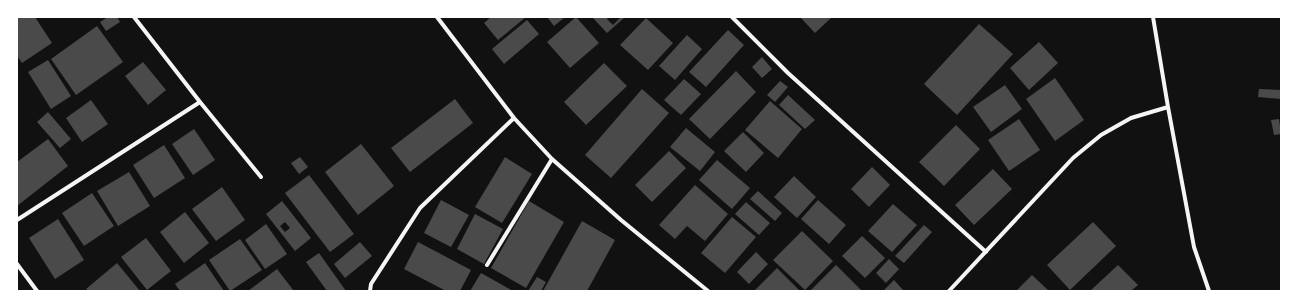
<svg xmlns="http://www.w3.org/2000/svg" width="1298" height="308" viewBox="0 0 1298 308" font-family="'DejaVu Sans',sans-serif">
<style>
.building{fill:#4a4a4a;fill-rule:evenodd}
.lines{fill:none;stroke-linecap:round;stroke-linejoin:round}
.minor{stroke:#f5f5f5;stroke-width:4}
</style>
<rect width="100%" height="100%" fill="#111"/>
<path class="building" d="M19 17H35L52 43 22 63 17 56V18Z
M108 17H117L120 22 106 31 100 22Z
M491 17H526L498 40 484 23Z
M547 17H565L554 26Z
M576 17 599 43 570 68 547 42Z
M592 17H609L607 19 613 25 621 17H625L607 33Z
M800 17H832L815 33Z
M646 18 673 43 648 70 620 45Z
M527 20 539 34 504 64 492 49Z
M979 24 1013 54 957 115 924 84Z
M97 26 123 62 76 95 51 59Z
M728 30 744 45 706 87 689 72Z
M687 35 702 49 675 80 659 66Z
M1039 42 1058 63 1029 90 1010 68Z
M762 57 772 69 762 78 752 67Z
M48 60 71 96 51 109 28 72Z
M143 62 166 90 148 105 125 76Z
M604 63 627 86 586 125 564 102Z
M736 71 756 92 710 139 689 119Z
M1055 78 1084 120 1055 141 1026 99Z
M684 79 701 94 681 115 664 100Z
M780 81 788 87 775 102 767 95Z
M1005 85 1022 109 991 132 973 107Z
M642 89 669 113 611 178 585 155Z
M1259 89 1281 90V99L1258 97Z
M788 95 815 120 805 129 779 105Z
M455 99 473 123 410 172 391 148Z
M91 100 108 124 82 142 66 118Z
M770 101 802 129 778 158 745 130Z
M48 112 71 139 60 148 37 122Z
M1019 119 1040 150 1009 171 988 140Z
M1279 119 1281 134 1274 135 1271 120Z
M956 125 980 149 944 186 919 162Z
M686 128 715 152 700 171 670 147Z
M194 129 215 160 193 175 172 144Z
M743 132 764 153 746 172 724 151Z
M48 139 68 166 17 206V162Z
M361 144 394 186 358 215 325 172Z
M164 145 185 178 154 198 133 165Z
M669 151 686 168 652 202 635 185Z
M300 157 308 167 299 174 291 163Z
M505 157 532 174 502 223 475 207Z
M717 160 750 188 732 209 699 180Z
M872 167 890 185 869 207 851 189Z
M993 169 1012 189 974 225 955 205Z
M129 172 150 206 118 226 97 191Z
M309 175 354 234 330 252 285 193Z
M794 176 816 197 797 218 774 197Z
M695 185 728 214 705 241 687 226 675 239 659 225Z
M222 187 245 220 216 241 192 209Z
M758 191 782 213 775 221 750 199Z
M92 193 114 226 84 246 62 213Z
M441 200 469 215 451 247 424 233Z
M818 200 846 225 829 244 801 219Z
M282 201 311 238 295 251 266 214ZM285 222 290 228 285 232 280 226Z
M529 201 564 222 526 288 491 268Z
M746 202 770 223 759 235 735 214Z
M893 204 917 225 892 252 868 231Z
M185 212 209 243 184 263 160 232Z
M475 214 503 229 484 264 457 249Z
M732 217 756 237 725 273 701 253Z
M58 219 84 260 55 279 29 238Z
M582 221 615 240 587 291H543Z
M1093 222 1116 246 1070 290 1047 265Z
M266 224 287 254 265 269 245 240Z
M924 225 932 232 904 263 895 256Z
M802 231 833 261 805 290 773 260Z
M862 236 885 258 865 278 842 256Z
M146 238 171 271 147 290 121 257Z
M240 239 262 270 230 291 209 260Z
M360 242 372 256 345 278 334 264Z
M418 242 471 270 460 291H446L404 269Z
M756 252 768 264 749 284 737 272Z
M319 253 346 291H327L306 262Z
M889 259 899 269 886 283 876 273Z
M117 263 140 291H88L86 289Z
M205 263 224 291H180L175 284Z
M836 265 862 291H810Z
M1118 265 1138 285 1131 291H1090Z
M777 268 800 291H754Z
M277 269 294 291H248Z
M481 273 513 291H470Z
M1032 275 1049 291H1016Z
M537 277 546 282 541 291H528Z
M894 280 904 291H883Z"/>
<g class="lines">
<path class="minor" d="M134 17 200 102 261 177
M437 17 514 118 552 159 621 220 708 291
M732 17 788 73 986 252
M1153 17 1168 107 1194 247 1209 291
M17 220 200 102
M17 264 37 291
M487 265 552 159
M370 291 371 284 420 208 514 118
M949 291 1073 158 1101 135 1131 118 1168 107"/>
</g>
<rect width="1298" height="308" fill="none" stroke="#ffffff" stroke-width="36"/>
</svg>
